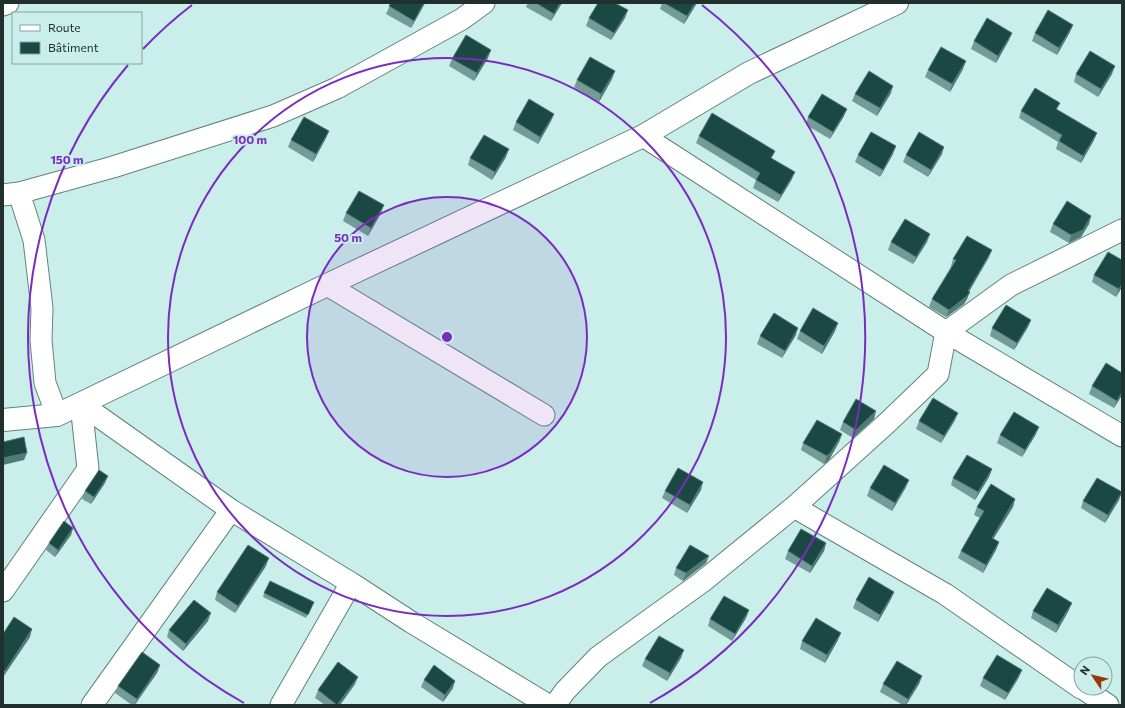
<svg xmlns="http://www.w3.org/2000/svg" width="1125" height="708" viewBox="0 0 1125 708" font-family="Commissioner,sans-serif">
<style>
.lines{fill:none;stroke-linecap:round;stroke-linejoin:round}
.street-casing{stroke:#61837e;stroke-width:23}
.secondary-casing{stroke:#61837e;stroke-width:24}
.street{stroke:#fff;stroke-width:21}
.secondary{stroke:#fff;stroke-width:22}
.wall{fill:#739c96}
.shaded-wall{fill:#507a75}
.building{fill:#1c4843;stroke:#507a75}
.ring{fill:none;stroke:#7b2cbf;stroke-width:2}
.centre{fill:#7b2cbf;stroke:#caefea;stroke-width:2}
.ring-label{font-size:12px;text-anchor:middle;font-weight:bold;fill:#7b2cbf;stroke:#caefea;stroke-width:4;stroke-linejoin:round;paint-order:stroke}
</style>
<rect width="100%" height="100%" fill="#caefea"/>
<g class="lines">
<defs>
<path id="street" d="M3 5 8 3
M643 136 946 332 1011 285 1122 230
M19 193 34 240 42 308 41 340 45 383 57 415
M3 195 19 193 113 167 273 116 337 88 462 19 484 3
M327 285 544 415
M81 404 231 510 351 583 411 622 548 705
M794 507 945 594 1081 688
M3 591 88 469 81 404
M1082 688 1108 705
M92 705 231 510
M281 705 351 583
M555 705 565 691 598 657 702 582 794 507 887 423 938 374 946 332 1122 436"/>
<path id="secondary" d="M3 420 57 415 327 285 643 136 749 73 897 3"/>
</defs>
<use href="#street" class="street-casing"/>
<use href="#secondary" class="secondary-casing"/>
<use href="#street" class="street"/>
<use href="#secondary" class="secondary"/>
</g>
<path class="wall" d="M391 3H425L411 28 386 14Z
M528 3H562L551 21 526 7Z
M662 3H697L684 24 660 9Z
M589 18H625L611 40 586 26Z
M1070 32 1057 55 1032 41 1035 33Z
M1012 33 1009 40 996 63 971 49 974 41Z
M488 58 474 81 449 66 452 59Z
M963 69 950 92 925 77 928 70Z
M1076 74H1112L1098 97 1074 82Z
M612 79 599 102 574 87 577 80Z
M891 93 877 116 852 101 855 94Z
M1060 103 1057 109 1094 140 1081 163 1056 149 1058 142 1019 118 1021 111Z
M554 114 551 121 538 144 513 130 516 122Z
M844 116 830 139 806 125 808 117Z
M699 136 772 159 792 179 778 202 753 188 756 180 696 143Z
M326 138 313 162 288 147 291 140Z
M893 154 880 177 855 162 858 155Z
M942 154 928 177 903 162 906 155Z
M506 157 492 180 468 165 470 158Z
M346 213H381L368 236 343 221Z
M1091 216 1089 224 1081 237 1069 243 1050 232 1053 224Z
M891 242H927L913 264 888 250Z
M989 257 969 291 967 299 964 304 946 317 929 307 932 299 951 267V266L953 259Z
M1122 260V287L1116 297 1092 282 1094 275Z
M838 323 835 331 822 354 797 339 800 331Z
M1028 327 1014 350 990 336 992 328Z
M796 335 782 358 757 344 760 336Z
M1092 386 1122 395 1114 408 1089 394Z
M874 419 853 438 840 430 843 422Z
M955 420 941 443 916 429 919 421Z
M842 434 839 442 829 460 824 464 801 450 803 443Z
M1036 434 1022 457 997 443 1000 435Z
M992 469 989 477 975 500 951 485 953 478Z
M105 483 91 504 82 499 85 491Z
M906 487 892 511 867 496 870 488Z
M701 490 687 513 662 498 665 491Z
M1015 499 1013 507 993 539 999 542 996 550 983 573 958 558 961 551 980 518 974 515 977 507Z
M1119 500 1105 523 1081 508 1083 501Z
M73 528 71 535 55 557 46 550 49 543Z
M826 543 824 551 810 573 785 559 788 551Z
M706 563 683 581 674 575 676 568Z
M266 566 235 613 215 600 217 592Z
M264 593 314 602 306 618 263 597Z
M891 599 878 622 853 608 856 600Z
M749 610 746 618 732 641 708 626 710 619Z
M1069 610 1056 633 1031 618 1033 611Z
M208 621 183 651 167 637 169 630Z
M3 634 30 637 3 677Z
M838 640 825 663 800 649 802 641Z
M681 658 667 681 642 666 645 659Z
M160 665 157 673 135 705H132L115 693 118 686Z
M922 676 919 684 906 705H903L880 692 883 684Z
M1019 677 1005 700 980 686 983 678Z
M424 680 453 688 443 702 421 687Z
M355 684 340 705H325L315 698 318 690Z"/>
<path class="shaded-wall" d="M424 3H425L424 5 411 28 414 21Z
M560 3H562L551 21 554 14Z
M695 3H697L684 24 687 16Z
M628 10 625 18 611 40 614 33Z
M1073 25 1070 32 1057 55 1059 48Z
M1012 33 1009 40 996 63 998 56Z
M491 50 488 58 474 81 477 73Z
M966 61 963 69 950 92 952 84Z
M1115 66 1112 74 1098 97 1101 89Z
M615 71 612 79 599 102 601 94Z
M893 86 891 93 877 116 880 108Z
M847 109 844 116 830 139 833 132Z
M554 114 551 121 538 144 540 137Z
M329 131 326 138 313 162 316 154Z
M1097 133 1094 140 1081 163 1083 156Z
M896 146 893 154 880 177 883 170Z
M944 147 942 154 928 177 931 170Z
M509 149 506 157 492 180 495 172Z
M795 172 792 179 778 202 781 195Z
M384 205 381 213 368 236 371 228Z
M1091 216 1089 224 1081 237 1069 243 1071 235Z
M930 234 927 242 913 264 916 257Z
M992 250 989 257 966 297 970 292 967 299 964 304 946 317 949 310 968 291Z
M1122 284V287L1116 297 1119 289Z
M1031 320 1028 327 1014 350 1017 343Z
M838 323 835 331 822 354 824 346Z
M798 328 796 335 782 358 785 351Z
M1122 392V395L1114 408 1117 401Z
M876 411 874 419 853 438 856 430Z
M958 413 955 420 941 443 944 436Z
M1039 427 1036 434 1022 457 1025 450Z
M842 434 839 442 829 460 824 464 827 456Z
M27 453 24 460 3 465V458Z
M992 469 989 477 975 500 978 492Z
M108 476 105 483 91 504 94 497Z
M909 480 906 487 892 511 895 503Z
M703 482 701 490 687 513 690 505Z
M1122 492 1119 500 1105 523 1108 515Z
M1015 499 1013 507 989 546 992 538Z
M73 528 71 535 55 557 58 550Z
M999 542 996 550 983 573 986 565Z
M826 543 824 551 810 573 812 566Z
M709 556 706 563 683 581 686 573Z
M269 558 266 566 235 613 238 606Z
M894 592 891 599 878 622 880 615Z
M1072 603 1069 610 1056 633 1058 625Z
M749 610 746 618 732 641 735 634Z
M211 613 208 621 183 651 186 644Z
M32 629 30 637 3 677 5 671Z
M841 633 838 640 825 663 827 655Z
M684 650 681 658 667 681 670 673Z
M160 665 157 673 134 705 137 699Z
M1022 670 1019 677 1005 700 1008 693Z
M922 676 919 684 906 705 908 699Z
M358 677 355 684 340 705H337Z
M455 681 453 688 443 702 445 695Z"/>
<path class="building" d="M391 3H424L414 21 389 6Z
M536 3H560L554 14Z
M598 3H615L628 10 614 33 589 18Z
M664 3H695L687 16Z
M1048 10 1073 25 1059 48 1035 33Z
M987 18 1012 33 998 56 974 41Z
M466 35 491 50 477 73 452 59Z
M941 47 966 61 952 84 928 70Z
M1090 51 1115 66 1101 89 1076 74Z
M590 57 615 71 601 94 577 80Z
M869 71 893 86 880 108 855 94Z
M1035 88 1060 103 1056 109 1097 133 1083 156 1059 141 1062 135 1021 111Z
M822 94 847 109 833 132 808 117Z
M529 99 554 114 540 137 516 122Z
M712 113 775 151 771 158 795 172 781 195 756 180 760 173 699 136Z
M304 117 329 131 316 154 291 140Z
M871 132 896 146 883 170 858 155Z
M919 132 944 147 931 170 906 155Z
M484 135 509 149 495 172 470 158Z
M359 191 384 205 371 228 346 213Z
M1067 201 1091 216 1083 230 1071 235 1053 224Z
M905 219 930 234 916 257 891 242Z
M967 236 992 250 968 291 970 292 967 296 949 310 932 299 956 260 953 259Z
M1108 252 1122 260V284L1119 289 1094 275Z
M1006 305 1031 320 1017 343 992 328Z
M813 308 838 323 824 346 800 331Z
M774 313 798 328 785 351 760 336Z
M1106 363 1122 373V392L1117 401 1092 386Z
M933 398 958 413 944 436 919 421Z
M856 399 876 411 856 430 843 422Z
M1014 412 1039 427 1025 450 1000 435Z
M817 420 842 434 831 452 827 456 803 443Z
M24 437 27 453 3 458V442Z
M967 455 992 469 978 492 953 478Z
M884 465 909 480 895 503 870 488Z
M678 468 703 482 690 505 665 491Z
M99 470 108 476 94 497 85 491Z
M1097 478 1122 492 1108 515 1083 501Z
M991 484 1015 499 992 538 999 542 986 565 961 551 984 511 977 507Z
M64 521 73 528 58 550 49 543Z
M801 529 826 543 812 566 788 551Z
M248 545 269 558 238 606 217 592Z
M690 545 709 556 686 573 676 568Z
M869 577 894 592 880 615 856 600Z
M270 581 314 602 308 615 264 593Z
M1047 588 1072 603 1058 625 1033 611Z
M724 596 749 610 735 634 710 619Z
M194 600 211 613 186 644 169 630Z
M14 617 32 629 5 671 3 669V634Z
M816 618 841 633 827 655 802 641Z
M659 636 684 650 670 673 645 659Z
M142 652 160 665 137 699 118 686Z
M997 655 1022 670 1008 693 983 678Z
M897 661 922 676 908 699 883 684Z
M338 662 358 677 337 705 318 690Z
M434 665 455 681 445 695 424 680Z"/>
<circle cx="447" cy="337" r="140" fill="#7b2cbf" fill-opacity=".12"/>
<g class="ring">
<circle cx="447" cy="337" r="140"/>
<circle cx="447" cy="337" r="279"/>
<path d="M244 703A419 419 0 0 1 128 65M143 49A419 419 0 0 1 192 5M702 5A419 419 0 0 1 650 703"/>
</g>
<circle cx="447" cy="337" r="6" class="centre"/>
<g class="ring-label">
<text x="250" y="144">100 m</text>
<text x="67" y="164">150 m</text>
<text x="348" y="242">50 m</text>
</g>
<rect width="1125" height="708" fill="none" stroke="#212f2d" stroke-width="8"/>
<rect x="12" y="12" width="130" height="52" fill="#caefea" stroke="#86a29e"/>
<rect x="20" y="25" width="20" height="6" fill="#ffffff" stroke="#86a29e"/>
<text x="48" y="32" font-size="12" fill="#212f2d">Route</text>
<rect x="20" y="42" width="20" height="12" fill="#1c4843" stroke="#86a29e"/>
<text x="48" y="52" font-size="12" fill="#212f2d">Bâtiment</text>
<g transform="translate(1093 676) rotate(305)"><circle r="19" fill="#caefea" stroke="#86a29e"/>
<path d="M0-3L7 15L0 10L-7 15Z" fill="#9c3610"/>
<text y="-6" font-size="11" font-weight="bold" text-anchor="middle" fill="#212f2d">N</text>
</g>
</svg>
